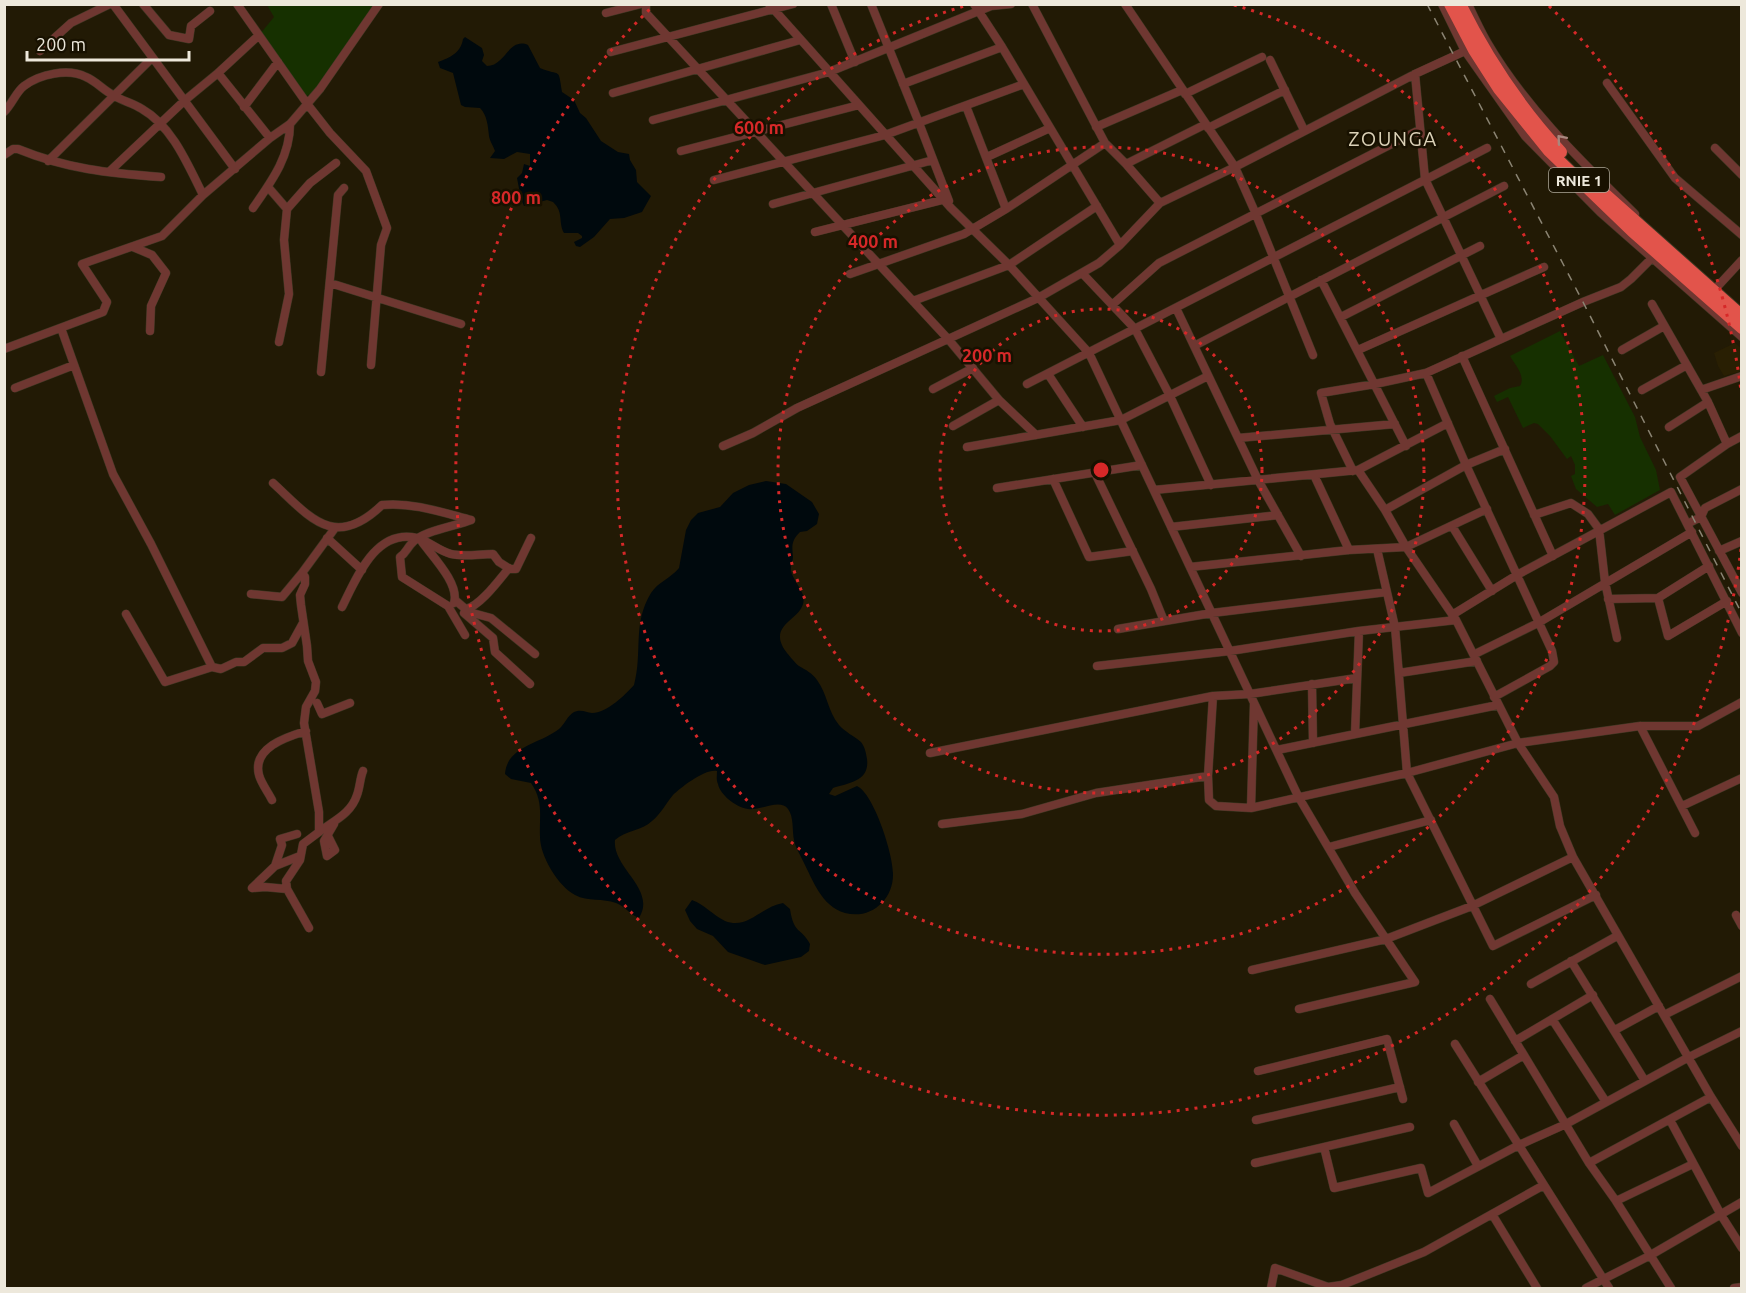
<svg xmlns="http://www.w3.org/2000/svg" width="1746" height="1293" viewBox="0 0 1746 1293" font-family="Ubuntu,sans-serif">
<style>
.built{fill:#291f03}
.green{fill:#163000}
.water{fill:#00090d}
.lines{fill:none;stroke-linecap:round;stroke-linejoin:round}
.minor-casing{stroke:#3e3723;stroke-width:9}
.highway-casing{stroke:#3e3723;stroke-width:14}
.minor{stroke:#6f3731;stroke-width:8}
.highway{stroke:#e2544b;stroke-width:12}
.rail{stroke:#8b8473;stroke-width:1.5;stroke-dasharray:8 8;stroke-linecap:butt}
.oneway{stroke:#a8877e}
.ring{fill:none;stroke:#d62828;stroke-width:3;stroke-dasharray:3 6}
.labels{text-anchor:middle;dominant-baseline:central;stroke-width:5;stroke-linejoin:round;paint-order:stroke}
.shield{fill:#181100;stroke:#ada899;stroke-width:1.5}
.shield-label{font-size:15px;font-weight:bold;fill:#ede8db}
.quarter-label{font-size:20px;letter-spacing:1.5px;fill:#dcd2b8;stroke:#181100}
.centre{fill:#d62828;stroke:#181100;stroke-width:3}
.ring-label{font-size:18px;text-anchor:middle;font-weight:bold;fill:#d62828;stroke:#181100;stroke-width:5;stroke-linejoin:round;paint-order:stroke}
</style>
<rect width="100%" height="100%" fill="#221a05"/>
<path class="built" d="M1735 343 1741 348V371L1724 376 1718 366 1714 353Z"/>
<path class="green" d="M267 5H376L313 93 306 96 260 34 274 17Z
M1560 331 1579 366 1603 355 1635 417 1640 437 1656 470 1660 490 1615 515 1608 504 1597 507 1576 489 1571 476 1575 474V465L1571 456 1567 459 1550 436 1538 424 1534 423 1523 428 1508 397 1497 402 1494 396 1510 388 1520 386C1526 376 1515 365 1510 356Z"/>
<path class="water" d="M465 37 482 48 484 55 482 61 487 66C505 66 509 37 528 45L540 68C561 77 558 66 562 92L574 100 580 113 586 118 601 141 618 152 629 154 630 160 636 170 637 182 651 196 642 212 624 218 610 219 594 237 580 247 576 246 574 242 582 238V236L578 233H564C558 222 564 212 553 202L547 200 524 206 521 199 517 178 522 173 524 164 530 166V154L517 152 504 159 490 158 495 151C493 145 490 142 489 136 488 126 487 115 480 108L465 107 461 105 453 73 440 68 438 62C449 58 461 53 463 39Z
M766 481 786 484 812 502 819 514 817 524 807 531 800 532C791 541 792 546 793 557 793 562 790 566 791 571 793 579 800 587 803 595 809 618 771 621 782 645 783 649 796 664 799 666 806 670 812 673 817 680 827 693 828 712 839 725 845 732 854 736 861 742 865 747 866 753 867 759 870 781 849 783 833 788L829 794 835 796 857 786C874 794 893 854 893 873 894 899 871 920 845 913 821 906 813 880 803 861 800 854 795 847 794 840 792 830 794 817 788 809 780 798 760 811 748 809 741 808 734 804 728 799 724 795 719 790 718 784 716 780 717 775 717 771 706 768 681 787 673 795 666 803 661 814 652 821 642 831 626 830 615 840 612 868 657 889 639 918 630 915 625 906 616 903 603 898 588 902 575 895 558 886 540 856 540 837 539 816 544 802 531 783L511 779 505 774C507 746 540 744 559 729 565 724 567 716 574 712 581 709 586 712 592 713 607 713 625 695 634 685 643 652 632 624 651 593 658 582 671 578 679 568L686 530 691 520 698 513 720 507 733 493 749 485Z
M692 900C705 905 713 915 725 921 748 930 760 907 783 903L790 909C794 935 801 927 810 944L809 951 801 957 765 965 728 952 713 936 697 929 690 921 685 910Z"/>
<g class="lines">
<defs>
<path id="minor" d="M113 4 235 169
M143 4 169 35 189 39 191 26 210 11
M237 4 308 105 330 133 366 171 387 228 381 245 371 365
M646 4V13L949 340 999 400 1036 435
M769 4 951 208 1009 265 1089 353 1298 796 1355 893 1415 982 1299 1009
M831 4 855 62
M871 4 919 123 949 201
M974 4 1002 47 1120 245
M1032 4 1105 143 1126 164 1160 203
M1125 4 1235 167 1255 212 1313 355
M1442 4 1465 51 1525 136 1600 212 1742 337
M1468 4C1474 17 1480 30 1487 42 1525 107 1581 161 1635 214
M606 13 641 4
M40 51 71 23 110 4
M611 52 793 4
M1270 60 1304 130
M218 73 270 138
M1415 74 1425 179 1501 339
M1607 83 1675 178 1742 235
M903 84 1002 47
M613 93 800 40
M1185 94 1262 57
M966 106 1006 209
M244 107 278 62
M4 112C12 104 16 92 24 86 40 74 68 68 86 77 96 81 103 90 113 95 122 101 133 103 142 109 172 126 188 165 203 195
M653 120 829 72 991 6 1011 4
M1096 127 1182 90
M1208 128 1285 90
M1715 148 1742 175
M681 151 859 105
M4 155 13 149H18C67 169 108 173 161 177
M987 157 1050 128
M48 161 152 58
M1126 164 1206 124
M109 172 184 101 218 73 258 36
M714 180 885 135 1024 84
M268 187 287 209
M773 204 933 160
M253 208C271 182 290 157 290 124
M815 232 946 199
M133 247 152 255 166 273 151 306 150 331
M1082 273 1135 329 1170 396 1211 485
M850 274 964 234 1006 209 1105 143
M1321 280 1406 446
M330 283 461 324
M1717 287 1742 260
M913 301 1009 265 1097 206
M1652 304 1708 402 1727 444
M1112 305 1159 263 1419 130
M1176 308 1258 480 1301 556
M1341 317 1480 246
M61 328 113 474 151 544 212 667
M279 342 289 294 284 240 287 209 310 183 336 163
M1194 346 1504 186
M4 349 103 312 107 302 82 264 162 236 203 195 270 138 290 124 320 89 379 4
M1358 350 1544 267
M1622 350 1664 326
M1462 356 1553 556
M321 372 338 195 344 188
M1426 373 1466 465 1552 651 1554 662 1550 666 1494 697
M1048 374 1083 427
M1027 384 1487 148
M15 388 74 365
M933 389 973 368
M1642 390 1687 365
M1701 390 1742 376
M953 426 999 400
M1669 427 1708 402
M1742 436 1727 444 1680 477 1742 593
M1238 438 1395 424
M723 446 753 433 797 408 1038 298 1099 263 1120 245 1160 203 1235 167 1415 74 1465 51
M967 447 1121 420 1208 376
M1358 470 1385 510 1406 547 1456 620 1518 743 1554 797 1560 826 1573 857 1711 1097 1742 1146
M1353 471 1330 424 1321 393 1375 384 1426 373 1583 302 1621 287 1631 279 1657 253
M1095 473 1151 589 1164 621
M1314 475 1349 550
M1053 479 1089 557 1133 551
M273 483C310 517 334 551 382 505 412 502 441 512 471 520
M997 488 1142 465
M1154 490 1358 470 1448 423
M1385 510 1466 465 1505 449
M1534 515 1571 503 1588 514 1599 529 1605 582 1617 638
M1687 524 1701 517 1705 508 1742 489
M1452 526 1492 591
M1171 527 1278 515
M327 538 362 570
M422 542C432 556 460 584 454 603
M1377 549 1395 627 1407 773 1493 946 1596 895
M1719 551 1742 541
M1190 567 1349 550 1406 547 1487 509
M509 568C499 580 480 606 466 609L464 613 493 638 495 652 530 684
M251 594 282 597 302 573
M1658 598 1668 636 1727 601
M1608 599 1658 598 1709 566
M455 600 469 612 491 618 535 654
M342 607C357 577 376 528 417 538 429 541 439 551 451 554 464 557 479 554 493 554L499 562 510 569H516L531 538
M126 614 165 682 212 667 221 669 236 662H244L263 648H282L292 643 303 623
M1452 615 1517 575 1671 492 1742 633
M1118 629 1212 613 1387 592
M465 635 448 606 402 577 400 557C406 553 407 548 412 543 422 531 456 526 471 520
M1475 654 1538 623 1692 532
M1097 666 1230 651 1359 631 1456 620
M1399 673 1477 661
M1312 684 1313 743
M1213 696 1208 776 1209 800 1216 806 1251 808 1407 773 1518 743 1640 726H1698L1742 702
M317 703 322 714 350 703
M1640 726 1695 833
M1355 734 1359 631
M1277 750 1498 705
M930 753 1213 696 1250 694 1357 678
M272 800C268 792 261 783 259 775 252 748 286 737 306 731
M1682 806 1742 778
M1251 808 1254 703
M942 824 1022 814 1096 793 1208 776
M319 832C333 821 351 814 357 795 360 787 360 778 363 771
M328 836 335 850 327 856 324 841 334 824
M1329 847 1431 820
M275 866 282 845 280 839 297 834
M252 888 275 866 300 856
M253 888 265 887 287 889
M1736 915 1742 926
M309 928 287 889 286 881 300 860 303 844 319 832V812L304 723 306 707 315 691 316 682 308 661 307 646 301 605 300 595 305 584V577L302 573 335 528
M1571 961 1645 1081
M1252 970 1386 939 1472 906 1573 857
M1531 984 1617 936
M1490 999 1589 1163 1616 1201 1671 1288
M1664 1015 1742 976
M1552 1019 1606 1102
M1615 1030 1659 1006
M1515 1041 1593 995
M1455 1044 1609 1288
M1258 1071 1387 1039 1403 1099
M1478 1082 1524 1055
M1256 1120 1400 1087
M1670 1120 1721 1215 1742 1248
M1454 1124 1478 1166
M1324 1147 1334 1188 1421 1168 1428 1193 1519 1145 1566 1124 1689 1057 1742 1031
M1255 1163 1410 1127
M1589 1163 1711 1097
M1616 1201 1693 1164
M1492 1214 1537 1288
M1271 1288 1275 1268 1328 1287 1342 1285 1424 1252 1544 1185
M1586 1288 1649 1256 1742 1202
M1734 1288 1742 1287"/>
<path id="highway" d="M1450 4 1474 50 1499 89 1549 151 1632 231 1742 328
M1460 4C1487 58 1520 108 1561 152
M1597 187 1742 316"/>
</defs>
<use href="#minor" class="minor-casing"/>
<use href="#highway" class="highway-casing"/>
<use href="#minor" class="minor"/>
<use href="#highway" class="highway"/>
<path class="rail" d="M1427 4 1583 302 1742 614"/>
</g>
<defs><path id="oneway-chevron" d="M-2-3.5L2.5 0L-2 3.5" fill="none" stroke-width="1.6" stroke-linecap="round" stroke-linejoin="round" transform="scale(1.5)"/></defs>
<use class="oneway" href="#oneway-chevron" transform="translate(1561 139) rotate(-131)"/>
<g class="ring">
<circle cx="1101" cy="470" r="161"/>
<circle cx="1101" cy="470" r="323"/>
<path d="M1234 5A484 484 0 1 1 968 5"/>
<path d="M1741 549A645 645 0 1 1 653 6M1549 6A645 645 0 0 1 1741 391"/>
</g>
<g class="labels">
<rect class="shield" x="1549" y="168" width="60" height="24" rx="4.5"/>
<g class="shield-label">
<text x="1579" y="180">RNIE 1</text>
</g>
<g class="quarter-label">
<text x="1393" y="138">ZOUNGA</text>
</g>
</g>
<circle cx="1101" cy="470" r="9" class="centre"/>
<g class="ring-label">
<text x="759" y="134">600 m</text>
<text x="516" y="204">800 m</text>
<text x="873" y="248">400 m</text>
<text x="987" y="362">200 m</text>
</g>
<rect width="1746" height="1293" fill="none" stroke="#ede8db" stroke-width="12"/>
<path d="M27 51v9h162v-9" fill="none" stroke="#ede8db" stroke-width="3"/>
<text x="36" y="51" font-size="18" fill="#ede8db" stroke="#181100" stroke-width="4.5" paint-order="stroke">200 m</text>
</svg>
